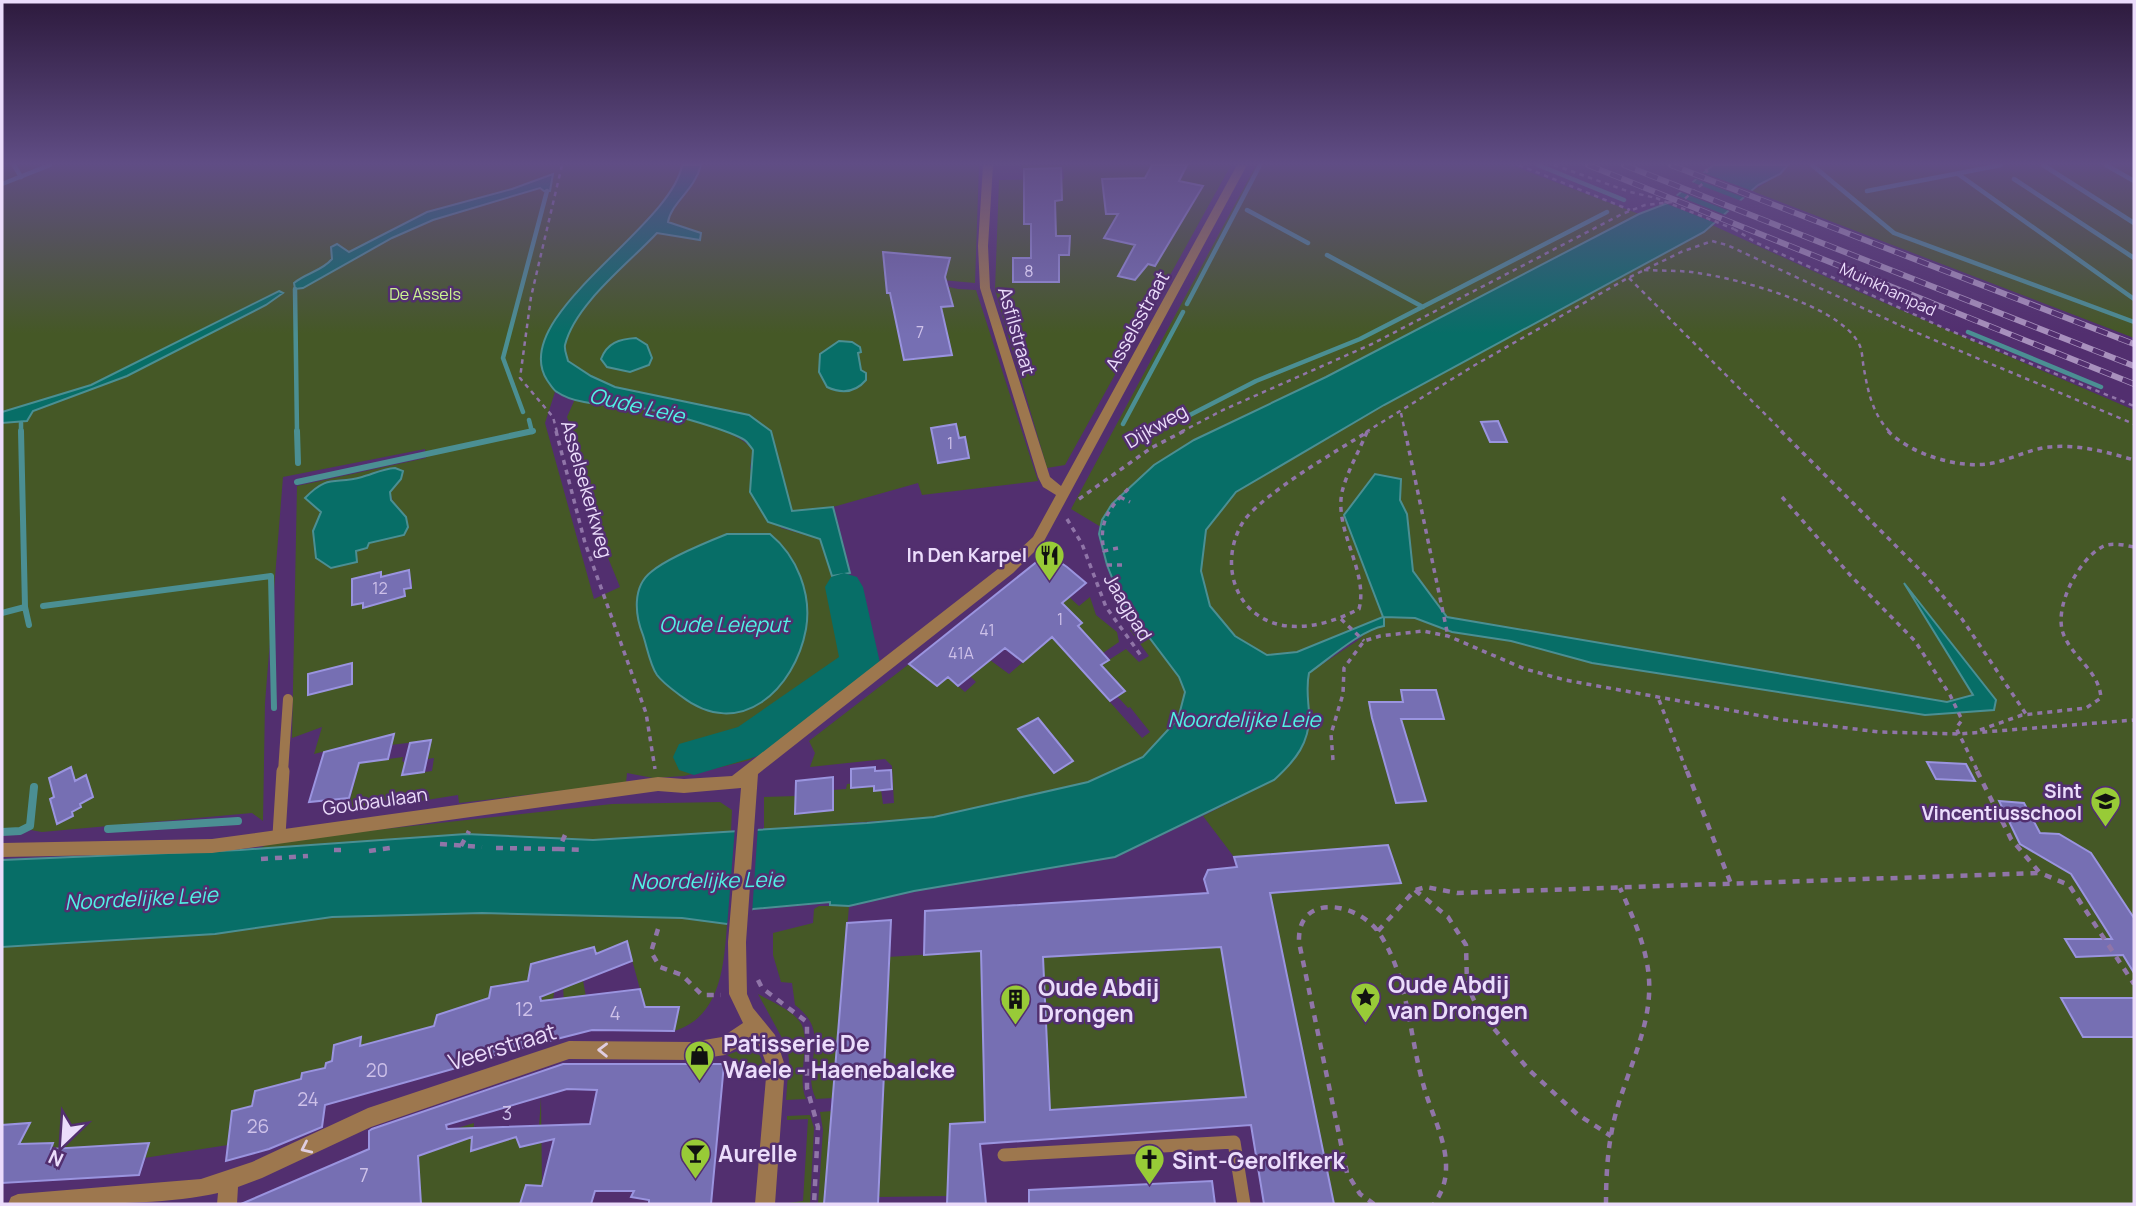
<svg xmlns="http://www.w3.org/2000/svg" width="2136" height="1206" viewBox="0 0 2136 1206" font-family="Manrope,sans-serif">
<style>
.green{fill:#455826;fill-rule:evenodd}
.water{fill:#076e67;stroke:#4b8f93;stroke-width:2}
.pier{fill:#522f6f}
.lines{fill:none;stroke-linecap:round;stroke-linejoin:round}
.stream-far2{stroke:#4b8f93;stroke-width:4.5}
.stream-far1{stroke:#4b8f93;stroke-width:6}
.stream{stroke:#4b8f93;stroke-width:8}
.river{fill:#076e67;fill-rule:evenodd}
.building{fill:#766fb3;stroke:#9a94df;stroke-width:2;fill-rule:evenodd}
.path-far2{stroke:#9075a8;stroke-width:2.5;stroke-dasharray:4.5 4.5;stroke-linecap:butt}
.path-far1{stroke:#9075a8;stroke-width:3.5;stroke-dasharray:5 5;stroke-linecap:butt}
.path{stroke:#9075a8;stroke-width:4.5;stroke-dasharray:7 7;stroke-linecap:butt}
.service-far1{stroke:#9d774e;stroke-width:10}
.service{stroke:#9d774e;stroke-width:13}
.minor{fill:#9d774e;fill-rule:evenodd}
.rail-casing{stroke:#a890bd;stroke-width:6}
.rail{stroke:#522f6f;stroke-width:4.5;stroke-dasharray:12;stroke-linecap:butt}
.path-bridge{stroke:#9075a8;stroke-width:2.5;stroke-dasharray:4.5 4.5;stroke-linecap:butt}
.oneway{stroke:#dfcde1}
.labels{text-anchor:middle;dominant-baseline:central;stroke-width:5;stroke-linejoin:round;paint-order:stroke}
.number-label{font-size:16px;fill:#cec1e9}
.far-street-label{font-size:16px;fill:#ebdcfb;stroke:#522f6f}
.far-park-label{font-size:16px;fill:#cbf491;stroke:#522f6f}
.street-label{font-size:19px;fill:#ebdcfb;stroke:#522f6f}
.poi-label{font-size:19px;font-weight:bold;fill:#ebdcfb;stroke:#522f6f;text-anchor:end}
.near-number-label{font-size:19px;fill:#cec1e9}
.water-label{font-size:21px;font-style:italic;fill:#50f2e5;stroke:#522f6f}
.near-poi-label{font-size:23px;font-weight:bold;fill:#ebdcfb;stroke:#522f6f;text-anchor:start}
.near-street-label{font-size:23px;fill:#ebdcfb;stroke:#522f6f}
</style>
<rect width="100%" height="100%" fill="#522f6f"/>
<path class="green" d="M2 165H682C675 210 594 267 566 307 555 322 549 356 544 374L555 392 545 423 594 599 620 587 602 543 592 502 583 485 581 457 567 417 575 399C615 406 730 419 753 450L750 468 781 528 820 539 832 576 854 678 750 760 684 776 653 778 627 773 626 783 459 803 458 795 395 805 391 800 377 801 369 809 347 812 361 756 345 746 314 754 322 727 292 738 297 486 426 458 425 449 283 477 265 703 263 821 252 813 42 832 19 828H2V423H9L10 412 2 415ZM384 469 401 479 390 492 403 535 369 543 356 551 316 558 313 531 321 512 311 504 327 481 358 478ZM409 570 410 574 403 576V582L412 580V587L404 589 405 596 363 607V603L352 605V579L380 572 381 577ZM352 664V684L308 694 309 674ZM393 736 391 745 431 740 427 759 434 758 432 771 403 775 405 763 402 761 403 757 374 761 379 737Z
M701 165H979L975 283 942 280 927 282 958 289 976 290 1038 481 922 495 918 483 833 507 792 511 771 431 748 415 615 387 591 376 568 361C567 356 564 350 565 345 572 309 632 260 657 233H701L667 222C671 203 694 191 701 165Z
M998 165H1231L1065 465 1047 468 995 290 999 180 1064 179 1063 169H1022L1021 165ZM1038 234 1063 236 1064 241 1070 242 1069 255H1055L1056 248H1031V235Z
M1256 165H1511L1639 214 1326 377 1194 440 1102 520 1101 527 1071 509Z
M1788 165H2134V338L1752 191 1780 174Z
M1712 225 1857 291 2134 410V918L2130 913 2134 920V1204H1334L1270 893 1400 883 1388 846 1234 857 1203 816 1274 780 1309 713 1306 686 1309 673 1357 641 1383 617 1297 652 1267 655 1235 636 1210 606 1201 571 1206 529 1236 492 1384 405ZM1375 474 1400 500 1407 514 1413 571 1446 617 1947 702 1974 694 1910 590 1994 710 1925 715 1592 663 1511 641 1452 632 1415 618 1383 617 1345 516Z
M1069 597 1079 606 1090 597 1096 615 1117 632 1119 642 1103 653 1099 649 1091 653 1070 630 1082 623 1062 603Z
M1138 624 1179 677 1185 692 1178 719 1143 757 1088 782 934 817 764 829V797L796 796V814L833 810V790L846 789 847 784 874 781V791L881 790 883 804 894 803 892 766 885 759 810 767 815 753 809 741 909 664 936 686 948 677 965 692 976 682 970 676 990 660 1009 674 1052 637 1142 738 1150 732 1130 707 1128 708 1117 696 1125 691 1101 665 1126 649 1139 662 1149 656 1130 630Z
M720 802 732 810 731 831 593 840 466 834 258 849 274 841 612 804Z
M819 906H849L833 1098 816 1099C799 1065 835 1035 795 1005L792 983 781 982 773 955V933L813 923 814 909Z
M482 913 682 918 727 924C724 965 721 1017 674 1031L679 1008 645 1007 627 942 596 954 594 947 578 953 586 997 564 1005 563 984 569 954 560 955 552 1006 540 1009 548 966 524 1003 485 1024 462 1007 437 1015 434 1026 360 1046V1037L334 1045 332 1061 326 1063 325 1068 302 1074 300 1093 277 1099 278 1085 255 1091 252 1106 232 1111 228 1145 144 1158 148 1144 51 1149 53 1143 19 1144 29 1123 2 1125V947L215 934 332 917Z
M1221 947 1246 1097 1050 1110 1043 957Z
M981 951 985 1122 950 1124 948 1196 878 1197 888 957Z
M758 994C770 1001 792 1010 800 1022 812 1039 796 1077 806 1099L786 1100 789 1060 787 1047Z
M746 1048C759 1050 762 1056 763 1069L738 1071 733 1059 727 1055Z
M541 1097 542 1186 526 1185 520 1204H421L418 1164 384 1167 445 1132 474 1123 472 1151 516 1137 520 1147 538 1143Z
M832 1111 824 1204H818L823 1130 820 1112Z
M810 1115 814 1128 810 1204H781L803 1201 808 1119 787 1120V1116Z"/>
<path class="water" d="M682 165H701C695 190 671 203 668 222L701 233 700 240 657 233C629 263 575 304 565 345 564 350 567 356 568 361L591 376 615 387 749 415 771 431 792 511 833 507 850 573 832 576 820 539 768 522 750 492 753 450C750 446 747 441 743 439 723 428 658 410 635 407 611 404 577 406 557 392 553 390 550 384 547 380 507 317 672 227 682 165Z
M1713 165H1788L1780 174 1758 185 1704 232 1384 405 1236 492 1206 530 1201 571 1210 606 1235 636 1267 655 1297 652 1383 617 1344 515 1375 474 1401 479 1400 500 1407 514 1413 571 1447 617 1947 702 1973 695 1904 583 1996 700 1994 710 1925 715 1592 663 1511 641 1452 632 1415 618 1384 617V626C1361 630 1330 658 1309 673 1306 687 1308 698 1309 712 1311 742 1295 761 1274 780L1115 857 914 891 849 906 830 905V902L753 909 727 924 682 918 482 913 332 917 215 934 2 947V860L240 850 466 834 593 840 867 823 934 817 1088 782 1143 757 1178 719 1185 692 1179 677 1121 600 1107 565 1099 534 1102 520 1112 504 1154 465 1194 440 1326 377 1639 214 1668 203Z
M553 174 550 191H544L540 188 433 220 392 238 303 288 295 289 294 283C306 273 322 271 332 259L331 247 337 244 349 252 427 212 512 189Z
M279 291 283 293 266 305 127 376 33 411 27 421 2 423V412L91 385Z
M636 338 647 345 652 358 649 365 630 372 607 367 601 359C607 343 619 339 636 338Z
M839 341 852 342 860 347 861 352 858 353 861 370 866 373V380C855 393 842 394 827 387L819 372 820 354Z
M395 468 403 471 401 479 390 492 391 500 406 517 408 527 404 535 369 543 367 548 356 551 357 562 331 568 316 558 313 531 321 512 305 498C329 473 335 485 362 477 373 474 382 469 395 468Z
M727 534H770C797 556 812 594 806 629 795 689 740 742 681 696 673 690 663 683 657 675 650 665 647 647 643 635 635 615 632 587 651 572 667 558 707 542 727 534Z
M834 588H854L870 666 854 678Z"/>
<path class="pier" d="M1701 172 1755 192 1748 199 1693 178Z
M1689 181 1744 202 1732 212 1678 191Z
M1673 194 1728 216 1718 224 1662 202Z
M758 826 752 914 727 927 735 827Z"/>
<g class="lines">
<path class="stream-far2" d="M14 165 21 177
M1538 165 1624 200
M1812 165 1894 233 2134 322
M2043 165 2134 223
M2106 165 2134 181
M1958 174 2134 299
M2014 179 2134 258
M2 184 50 165
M1867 191 2001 165
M1247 210 1308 243
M1327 255 1423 307
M295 289 297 432
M1187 304 1260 165
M1968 332 2101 387
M523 412 503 358 547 191
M1186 417 1256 381 1360 339 1607 212
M529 420 532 432
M21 423V432
M1123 424 1183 312"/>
<path class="stream-far1" d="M297 431 298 463
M297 482 533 431
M43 606 271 576 274 708
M25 607 29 625
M2 613 25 607 21 431"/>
<path class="stream" d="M108 829 238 821
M2 832 20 831 30 826 34 787"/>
<path class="river" d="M844 573 857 577 863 587 880 663 874 674 765 754 694 775 679 770 673 757 679 744 738 727 839 657 825 587 831 577Z"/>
</g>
<path class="building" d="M1152 165H1187L1179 181 1203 186 1155 266 1148 264 1135 280 1118 276 1135 245 1104 238 1118 214H1106L1102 179 1145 178Z
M1061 168 1062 200 1055 201 1056 236H1070L1069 255H1059V282H1013V258H1031V224H1024V169Z
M883 252 950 258 945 277 953 306 941 307 952 355 904 360 890 293H887Z
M1498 421 1507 442H1490L1481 422Z
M956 424 959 438 965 437 969 458 938 463 931 428Z
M1044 556H1051L1067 567 1086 583 1062 603 1082 623 1078 626 1109 660 1101 665 1125 691 1110 701 1052 637 1023 662 1005 648 958 686 948 677 937 686 909 664Z
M409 570 411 588 404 589 405 596 363 608V603L352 605V579L381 572V577Z
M352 663V684L308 695V674Z
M1401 690H1436L1444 719H1401L1426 801 1396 803 1372 718 1369 702H1403Z
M1038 718 1073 761 1054 773 1018 729Z
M394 734 388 759 359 763 349 798 309 802 324 752Z
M431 740 424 772 402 775 410 743Z
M1927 762 1966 764 1975 781 1936 779Z
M71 767 75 781 86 775 93 797 80 804 81 807 72 812 73 816 57 824 50 799 54 797 49 778Z
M875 767V771L891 770 892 789 874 791V786L851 788V769Z
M833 777V810L795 814 796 781Z
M1999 801 2024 803 2040 833 2059 834 2091 853 2134 918V973L2123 955 2076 957 2065 939H2112L2071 874 2020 844Z
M1388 845 1401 883 1270 893 1334 1204H1264L1251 1125 980 1144 986 1204H947L950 1124 985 1122 981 951 924 955 925 911 1208 893 1204 879 1208 870 1237 867 1234 857ZM1221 947 1246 1097 1050 1110 1043 957Z
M891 920 878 1204H824L847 923Z
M627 941 632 961 540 997 541 1001 640 989 645 1007H679L674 1031 592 1030 474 1060V1063L325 1105 322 1127 269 1149 226 1161 232 1111 252 1106 255 1091 301 1079 302 1073 325 1068 326 1063 332 1061 334 1045 361 1037 360 1046 434 1026 437 1015 489 998 491 987 528 981 531 964 594 947 596 954Z
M2061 998H2134V1037H2083Z
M563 1064H724L711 1204H649V1200L631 1197 634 1191H595L591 1204H520L526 1185 542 1186 554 1139 520 1147 516 1137 471 1151 472 1137 418 1156 421 1204H241L369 1149V1131L372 1129ZM567 1089 597 1090 590 1124 447 1129 446 1125Z
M30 1123 19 1144 53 1143 51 1149 149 1143 139 1175 2 1183V1125Z
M1212 1181 1215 1204H1029V1190Z"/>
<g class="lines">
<path class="path-far2" d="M1519 165 1630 210
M1554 165 1630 192 1656 198
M1734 229 1757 243 1946 329 2134 406
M1644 270C1662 271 1680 270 1698 273 1739 279 1837 305 1858 342 1863 350 1862 360 1864 369 1868 392 1873 415 1890 432
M1629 278 1783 432
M1401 413 1405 432
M557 432 553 417 520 378 531 297 562 165
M1181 432 1223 410 1372 344 1622 214 1645 205 1682 201 1706 181 1708 173 1703 165
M1366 432 1475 365 1626 279 1681 252 1712 241 1727 245 1908 329 2134 424"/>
<path class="path-far1" d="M556 431 585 543 646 713 655 769
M1405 431 1448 636
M1781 431 1926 576 1962 619 2026 714
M1888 431C1910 454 1961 470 1993 463 2012 459 2030 449 2049 447 2078 444 2107 452 2134 460
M1367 432C1359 451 1347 472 1342 492 1334 531 1369 572 1359 609 1336 621 1308 630 1281 625 1233 615 1219 561 1243 522 1262 494 1338 450 1369 431
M1120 497 1130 502
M1782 497 1851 576 1915 641 1950 695 1962 720 1956 728 1978 772
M1079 499 1151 448 1184 431
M1067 519 1082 544 1106 607 1142 657
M1118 548 1104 551C1098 522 1109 508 1129 488
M1107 565H1126
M1341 619 1364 641
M1659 700 1687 772
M1980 730 2022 715 2086 708 2101 698C2099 670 2072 658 2063 633 2054 607 2078 560 2102 547 2111 542 2124 545 2134 547
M1333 760 1331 734 1343 694 1344 668 1364 641 1380 636 1423 631 1448 636 1525 669 1565 680 1784 720 1879 732 1959 734 2134 720"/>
<path class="path" d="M1687 771 1731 884
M1977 771 2011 839 2040 873 2069 885 2134 984
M565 835 559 849 583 850
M440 844 482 847
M461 846 469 831
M496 848 559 849
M334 850H345
M369 851 390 848
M261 859 308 856
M1415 890 1448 917 1466 945 1467 985 1479 1011 1529 1070 1577 1114 1611 1136
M658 929 651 952 660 967 682 975 702 995H721
M1378 931 1415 890 1426 887 1457 893 2040 873
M758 980 762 988 807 1022V1088L818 1127 814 1204
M1374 1204 1360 1194 1347 1173 1299 942C1297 891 1359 903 1379 933 1409 977 1409 1037 1424 1087 1431 1113 1447 1141 1446 1169 1446 1182 1441 1194 1434 1204
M1606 1204C1606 1172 1608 1140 1617 1109 1629 1067 1652 1024 1649 979 1647 948 1633 917 1620 888"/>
<path class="service-far1" d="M283 772 288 699"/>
<path class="service" d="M279 835 283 771
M1004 1155 1234 1142 1244 1204"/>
<path class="minor" d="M983 165H993L988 246 990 288 1050 477 1061 486 1237 165H1247L1043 543 1013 573 758 774 746 942 747 994 753 1008 775 1035 785 1066 775 1204H755L767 1066 760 1047 754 1038 725 1055 692 1060 569 1059 371 1127 262 1178 238 1187 237 1204H217L218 1193C162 1206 68 1204 8 1204L11 1197 18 1194 201 1179 252 1162 368 1108 569 1041 692 1042 722 1037 743 1023 729 994 728 942 741 788 684 793 658 791 212 853 2 857V843L212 839 658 777 684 779 732 776 1003 565 1033 537 1056 495 1043 487 1038 477 980 288 978 246Z"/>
<defs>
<path id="rail" d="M1588 165 2134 384
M1624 165 2134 366
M1671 165 2134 344"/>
</defs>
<use href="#rail" class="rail-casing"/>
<use href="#rail" class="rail"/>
<path class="path-bridge" d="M1656 198 1734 229"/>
</g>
<defs><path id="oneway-chevron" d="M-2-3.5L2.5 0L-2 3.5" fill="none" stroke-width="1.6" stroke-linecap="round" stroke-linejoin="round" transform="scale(1.75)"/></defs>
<g class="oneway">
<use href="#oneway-chevron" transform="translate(603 1050) rotate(-179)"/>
<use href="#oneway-chevron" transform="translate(306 1148) rotate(155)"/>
</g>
<linearGradient id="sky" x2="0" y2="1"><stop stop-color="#2d1a3d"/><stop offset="0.49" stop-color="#604d85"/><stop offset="1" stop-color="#604d85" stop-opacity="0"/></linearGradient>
<rect width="2136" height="334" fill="url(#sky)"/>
<defs>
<symbol id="restaurant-pin" viewBox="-11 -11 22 30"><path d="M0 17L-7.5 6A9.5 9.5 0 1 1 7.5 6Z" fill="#98cb37" stroke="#522f6f"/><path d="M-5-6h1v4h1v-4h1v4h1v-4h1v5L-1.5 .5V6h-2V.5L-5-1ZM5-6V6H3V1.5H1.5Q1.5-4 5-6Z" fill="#111"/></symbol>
<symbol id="school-pin" viewBox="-11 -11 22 30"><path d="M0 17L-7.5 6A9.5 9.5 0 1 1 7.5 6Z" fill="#98cb37" stroke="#522f6f"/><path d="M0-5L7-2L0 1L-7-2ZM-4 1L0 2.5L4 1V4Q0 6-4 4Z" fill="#111"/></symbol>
<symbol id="sight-pin" viewBox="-11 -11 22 30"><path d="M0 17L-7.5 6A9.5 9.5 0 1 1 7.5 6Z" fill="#98cb37" stroke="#522f6f"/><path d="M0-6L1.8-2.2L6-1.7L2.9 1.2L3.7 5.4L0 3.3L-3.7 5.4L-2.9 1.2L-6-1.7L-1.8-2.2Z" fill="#111"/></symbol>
<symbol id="building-pin" viewBox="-11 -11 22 30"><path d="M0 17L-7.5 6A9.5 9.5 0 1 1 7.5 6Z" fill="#98cb37" stroke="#522f6f"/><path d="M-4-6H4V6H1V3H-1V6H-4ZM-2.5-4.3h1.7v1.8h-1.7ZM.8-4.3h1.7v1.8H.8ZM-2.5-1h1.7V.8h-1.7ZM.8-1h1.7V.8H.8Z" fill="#111"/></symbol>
<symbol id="shop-pin" viewBox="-11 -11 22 30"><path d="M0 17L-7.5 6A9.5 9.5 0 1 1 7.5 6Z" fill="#98cb37" stroke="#522f6f"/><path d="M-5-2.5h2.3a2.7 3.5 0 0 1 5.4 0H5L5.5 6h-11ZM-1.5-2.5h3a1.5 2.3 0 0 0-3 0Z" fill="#111"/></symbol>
<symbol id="bar-pin" viewBox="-11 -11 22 30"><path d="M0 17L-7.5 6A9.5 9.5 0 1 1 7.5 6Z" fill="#98cb37" stroke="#522f6f"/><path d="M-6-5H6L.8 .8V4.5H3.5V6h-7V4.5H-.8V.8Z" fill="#111"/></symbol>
<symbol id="church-pin" viewBox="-11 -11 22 30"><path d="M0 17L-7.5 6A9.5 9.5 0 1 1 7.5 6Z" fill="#98cb37" stroke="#522f6f"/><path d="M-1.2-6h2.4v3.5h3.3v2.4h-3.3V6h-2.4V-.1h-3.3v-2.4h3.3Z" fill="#111"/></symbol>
</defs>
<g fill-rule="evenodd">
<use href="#restaurant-pin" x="1032" y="538" width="35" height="47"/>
<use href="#school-pin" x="2088" y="784" width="35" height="47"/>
<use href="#sight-pin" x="1348" y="980" width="35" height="47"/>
<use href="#building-pin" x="998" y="982" width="35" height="47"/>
<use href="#shop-pin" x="682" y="1038" width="35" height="47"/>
<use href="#bar-pin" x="678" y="1136" width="35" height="47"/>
<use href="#church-pin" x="1132" y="1142" width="35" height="47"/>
</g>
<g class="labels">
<g class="number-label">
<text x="1029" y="271">8</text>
<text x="920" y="332">7</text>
<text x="950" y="443">1</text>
<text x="380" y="588">12</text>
<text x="1060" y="619">1</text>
<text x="987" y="630">41</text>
<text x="961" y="653">41A</text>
</g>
<g class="far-street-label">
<text transform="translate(1888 289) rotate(25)">Muinkhampad</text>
</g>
<g class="far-park-label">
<text x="425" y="294">De Assels</text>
</g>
<g class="street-label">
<text transform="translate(1137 321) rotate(-61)">Asselsstraat</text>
<text transform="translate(1017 331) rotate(74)">Asfilstraat</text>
<text transform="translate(1156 426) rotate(-30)">Dijkweg</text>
<text transform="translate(587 489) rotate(74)">Asselsekerkweg</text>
<text transform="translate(1128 607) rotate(59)">Jaagpad</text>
<text transform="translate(375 801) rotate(-8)">Goubaulaan</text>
</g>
<g class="poi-label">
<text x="1027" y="555">In Den Karpel</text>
<text x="2082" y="791">Sint<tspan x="2082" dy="22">Vincentiusschool</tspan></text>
</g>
<g class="near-number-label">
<text x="524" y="1009">12</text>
<text x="615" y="1013">4</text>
<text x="377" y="1070">20</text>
<text x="308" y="1099">24</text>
<text x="507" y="1113">3</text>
<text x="258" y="1126">26</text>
<text x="364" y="1175">7</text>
</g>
<g class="water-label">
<text transform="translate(637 405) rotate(13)">Oude Leie</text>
<text x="724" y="624">Oude Leieput</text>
<text x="1244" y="719">Noordelijke Leie</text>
<text transform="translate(707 880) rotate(-1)">Noordelijke Leie</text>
<text transform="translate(141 898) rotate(-3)">Noordelijke Leie</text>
</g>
<g class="near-poi-label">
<text x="1388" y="984">Oude Abdij<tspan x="1388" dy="26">van Drongen</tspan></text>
<text x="1038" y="987">Oude Abdij<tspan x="1038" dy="26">Drongen</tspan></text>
<text x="723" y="1043">Patisserie De<tspan x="723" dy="26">Waele - Haenebalcke</tspan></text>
<text x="718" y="1153">Aurelle</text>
<text x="1172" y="1160">Sint-Gerolfkerk</text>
</g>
<g class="near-street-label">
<text transform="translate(502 1046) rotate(-17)">Veerstraat</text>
</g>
</g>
<rect width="2136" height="1206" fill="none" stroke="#ebdcfb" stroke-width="7"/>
<g transform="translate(63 1143) rotate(205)" stroke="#522f6f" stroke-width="5" paint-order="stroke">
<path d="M0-5L12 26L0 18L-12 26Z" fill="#ebdcfb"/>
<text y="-10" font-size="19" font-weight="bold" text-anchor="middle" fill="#ebdcfb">N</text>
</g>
</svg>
